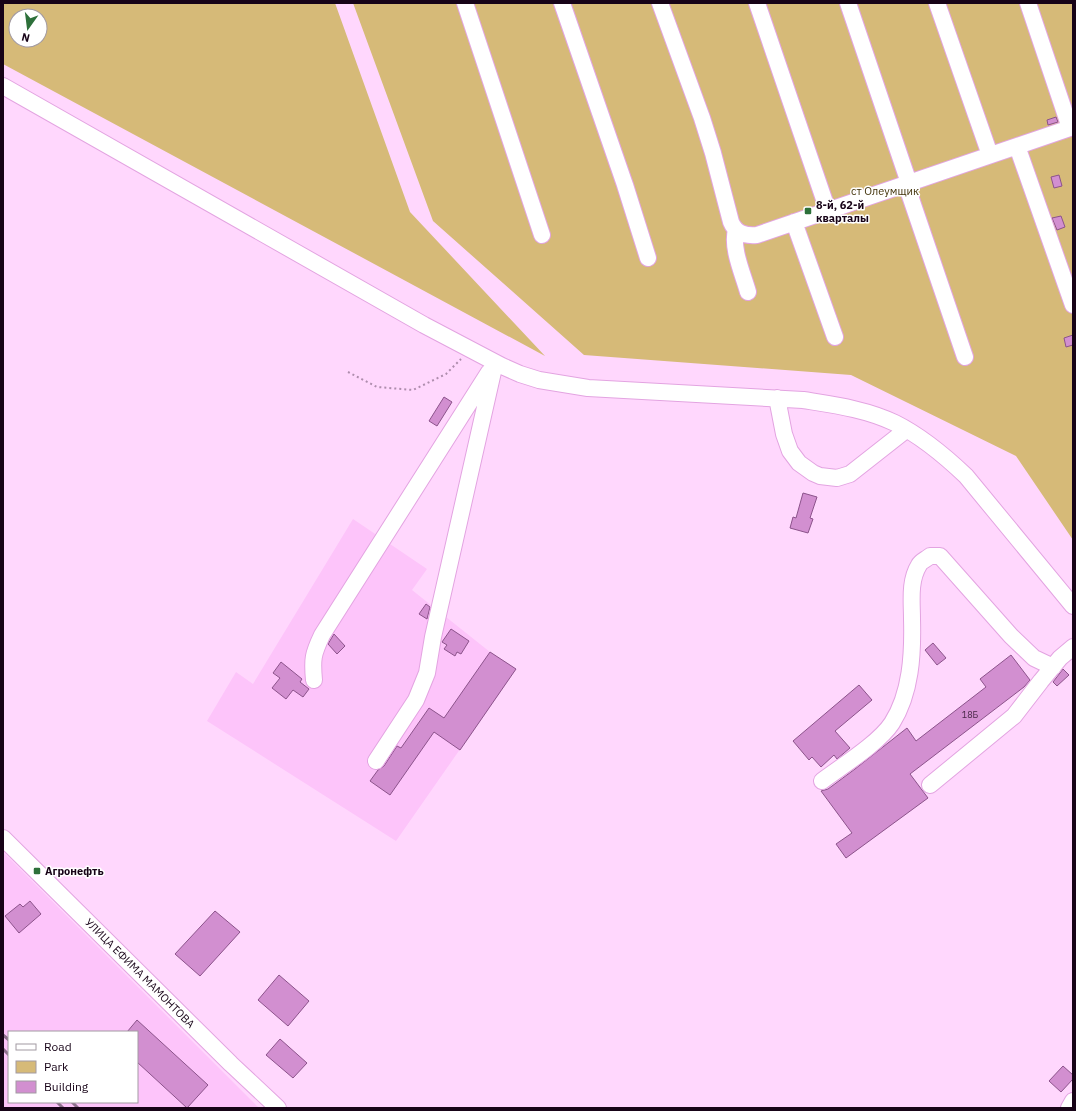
<svg xmlns="http://www.w3.org/2000/svg" width="1076" height="1111" viewBox="0 0 1076 1111" font-family="'IBM Plex Sans',sans-serif">
<style>
.built{fill:#fdc4fa;fill-rule:evenodd}
.green{fill:#d6ba78;fill-rule:evenodd}
.building{fill:#d28fd0;stroke:#8c538b}
.lines{fill:none;stroke-linecap:round;stroke-linejoin:round}
.minor-casing{stroke:#e3a4e1;stroke-width:18}
.path{stroke:#ae8dad;stroke-width:2;stroke-dasharray:2 3;stroke-linecap:butt}
.minor{stroke:#fff;stroke-width:16}
.rail{stroke:#8e708d;stroke-width:3}
.poi-dot{fill:#2d703a;stroke:#fff;stroke-width:1.5}
.labels{text-anchor:middle;dominant-baseline:central;stroke-width:3;stroke-linejoin:round;paint-order:stroke}
.number-label{font-size:9px;fill:#462645}
.park-label{font-size:11px;fill:#403108;stroke:#fff}
.poi-label{font-size:11px;font-weight:bold;fill:#170317;stroke:#fff;text-anchor:start}
.street-label{font-size:11px;fill:#170317;stroke:#fff}
</style>
<rect width="100%" height="100%" fill="#ffd7fd"/>
<path class="built" d="M353 519 427 569 412 590 490 652 516 669 396 841 207 721 236 672 253 684Z
M3 852 259 1108H3ZM9 1032H137V1102H9Z"/>
<path class="green" d="M3 3H335L410 212 545 356 3 64ZM16 16H40V40H16Z
M353 3H1073V540L1016 456 851 375 584 355 433 221Z"/>
<path class="building" d="M1056 117 1058 122 1048 125 1047 120Z
M1059 175 1062 186 1054 188 1051 177Z
M1061 216 1065 227 1057 230 1052 218Z
M1073 335V345L1066 347 1064 338Z
M444 397 452 402 437 426 429 421Z
M803 493 817 497 810 518 813 519 808 533 790 528 793 517 796 518Z
M426 604 430 607 427 619 419 614Z
M451 629 469 641 461 654 457 652 455 656 444 649 447 645 442 642Z
M334 634 345 646 337 654 328 644Z
M933 643 946 658 937 665 925 650Z
M490 652 516 669 460 750 434 732 390 795 370 781 378 770 384 766 397 746 401 748 429 708 444 718Z
M1011 655 1030 680 1024 687 910 774 928 798 846 858 836 844 852 833 821 791 828 789 855 769 907 728 916 741 986 687 980 679Z
M281 662 302 679 300 682 309 689 303 697 293 690 286 699 272 688 280 678 273 673Z
M1063 669 1069 675 1057 686 1053 682Z
M859 685 872 700 835 731 850 748 837 759 834 755 821 767 812 757 809 760 793 741Z
M30 901 41 914 19 933 5 916 20 904 23 907Z
M215 911 240 932 200 976 175 954Z
M279 975 309 1001 288 1026 258 1000Z
M137 1020 208 1085 187 1108 137 1062V1032H127Z
M280 1039 307 1063 293 1078 266 1055Z
M1063 1066 1073 1075V1079L1061 1092 1049 1081Z"/>
<g class="lines">
<defs>
<path id="minor" d="M465 3 542 235
M562 3 625 185 648 258
M660 3 702 118 713 153 731 222C736 234 746 236 757 235L1073 127
M757 3 828 211
M848 3 909 183
M937 3 990 155
M1028 3 1070 128
M3 86 424 325 502 366 520 374 539 380 588 388 803 400C834 405 866 409 895 423 921 436 945 456 966 476L1073 606
M1017 146 1073 305
M906 184 965 357
M794 222 835 337
M736 230C731 248 743 274 748 292
M777 398 784 434 790 451 799 463 813 473 820 476 837 478 850 474 906 430
M314 680C312 659 313 654 322 635L489 372
M376 761 416 700 427 673 433 637 495 363
M822 781C842 766 879 743 892 723 911 693 913 654 912 619 912 602 909 581 919 565 921 561 927 559 930 556H940L1011 636 1034 658 1053 667
M930 785 1014 716 1041 681 1060 658 1073 647
M3 838 231 1064 278 1108
M1069 1108 1073 1101"/>
</defs>
<use href="#minor" class="minor-casing"/>
<path class="path" d="M348 372 377 387 413 390 446 374 461 359"/>
<use href="#minor" class="minor"/>
<path class="rail" d="M3 1035 9 1040
M3 1049 9 1055
M57 1102 63 1108
M72 1102 78 1108"/>
</g>
<g class="poi-dot">
<rect x="804" y="207" width="8" height="8" rx="2"/>
<rect x="33" y="867" width="8" height="8" rx="2"/>
</g>
<g class="labels">
<g class="number-label">
<text x="970" y="714">18Б</text>
</g>
<g class="park-label">
<text x="885" y="191">ст Олеумщик</text>
</g>
<g class="poi-label">
<text x="816" y="205">8-й, 62-й<tspan x="816" dy="13">кварталы</tspan></text>
<text x="45" y="871">Агронефть</text>
</g>
<g class="street-label">
<text transform="translate(140 973) rotate(45)">УЛИЦА ЕФИМА МАМОНТОВА</text>
</g>
</g>
<rect width="1076" height="1111" fill="none" stroke="#170317" stroke-width="8"/>
<rect x="8" y="1031" width="130" height="72" fill="#ffffff" stroke="#a29aa2"/>
<rect x="16" y="1044" width="20" height="6" fill="#ffffff" stroke="#a29aa2"/>
<text x="44" y="1051" font-size="12" fill="#170317">Road</text>
<rect x="16" y="1061" width="20" height="12" fill="#d6ba78" stroke="#a29aa2"/>
<text x="44" y="1071" font-size="12" fill="#170317">Park</text>
<rect x="16" y="1081" width="20" height="12" fill="#d28fd0" stroke="#a29aa2"/>
<text x="44" y="1091" font-size="12" fill="#170317">Building</text>
<g transform="translate(28 28) rotate(194)"><circle r="19" fill="#ffffff" stroke="#a29aa2"/>
<path d="M0-3L7 15L0 10L-7 15Z" fill="#2d703a"/>
<text y="-6" font-size="11" font-weight="bold" text-anchor="middle" fill="#170317">N</text>
</g>
</svg>
